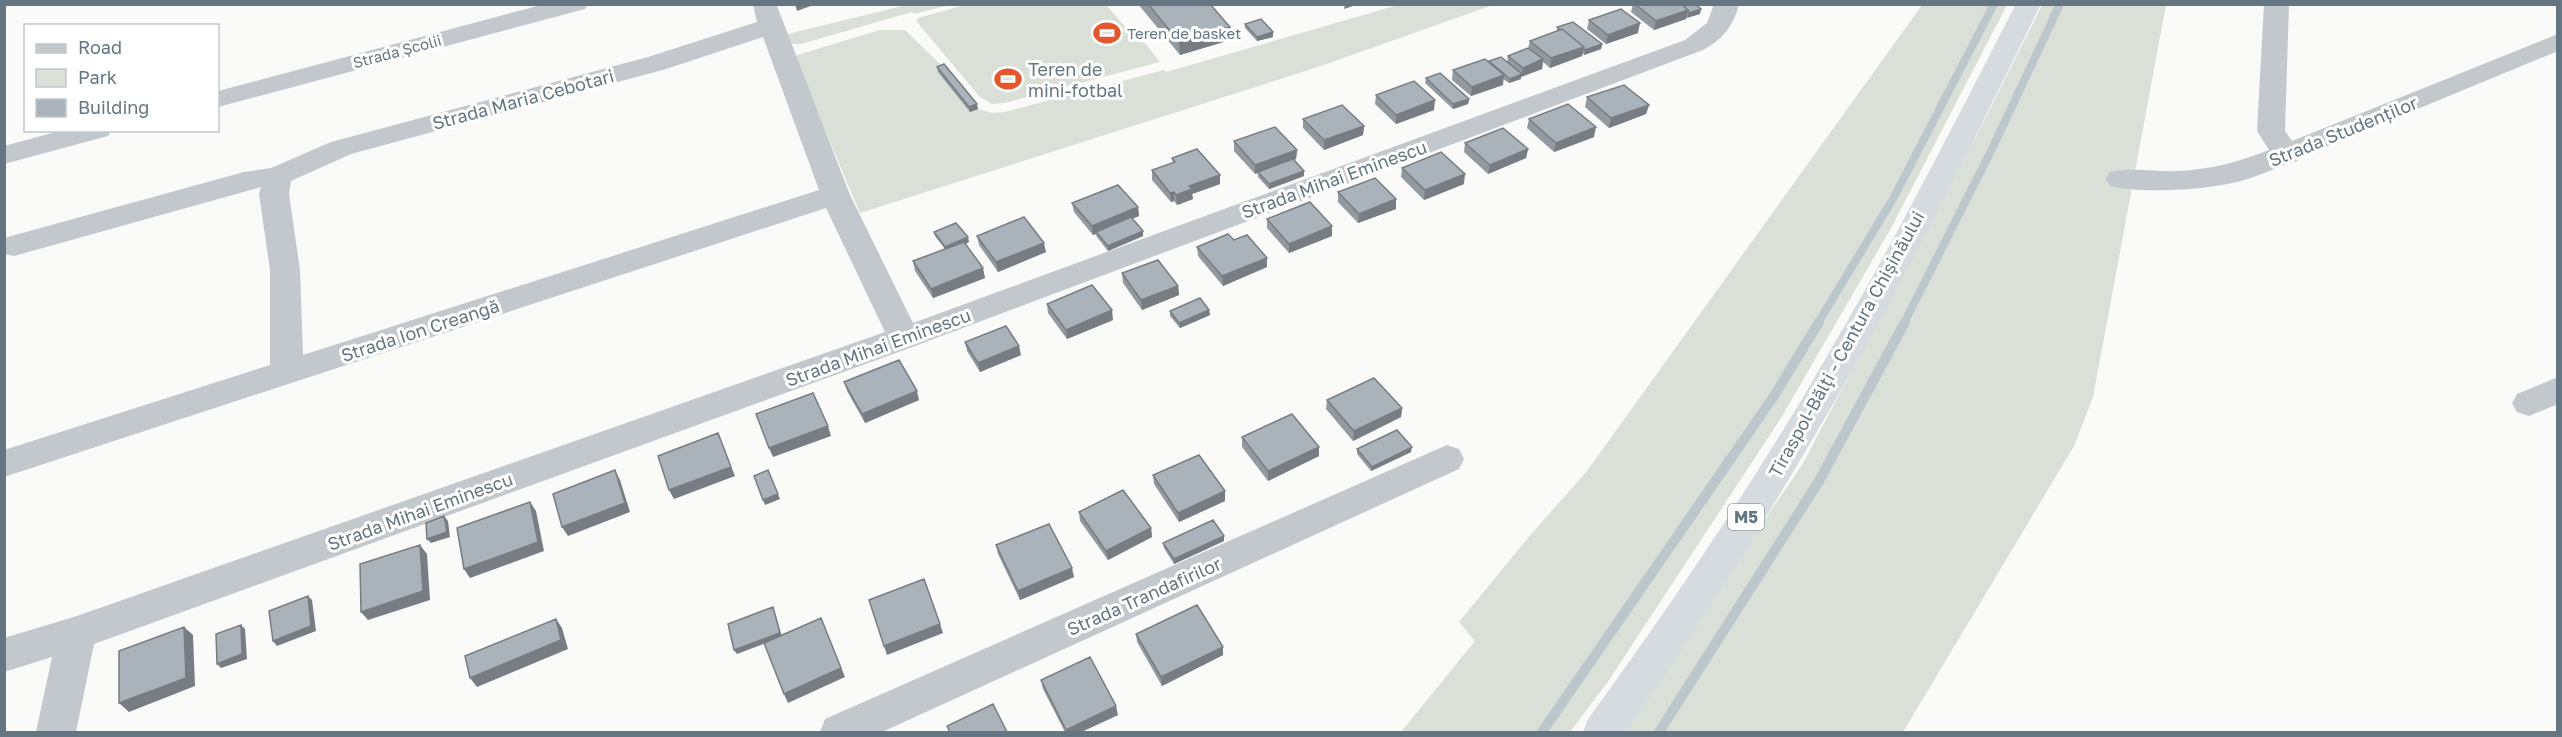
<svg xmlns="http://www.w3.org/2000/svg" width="2562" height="737" viewBox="0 0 2562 737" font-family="'Golos Text',sans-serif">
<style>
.green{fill:#dadfd7}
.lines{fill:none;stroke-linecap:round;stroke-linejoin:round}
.stream-far1{stroke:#bbc7cb;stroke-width:8}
.stream{stroke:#bbc7cb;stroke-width:10}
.minor{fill:#c3c8cc;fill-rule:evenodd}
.highway{fill:#d6dbdf;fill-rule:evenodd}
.wall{fill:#929a9f}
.shaded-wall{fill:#777d82}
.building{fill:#aab3b9;stroke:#777d82;stroke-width:1.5}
.labels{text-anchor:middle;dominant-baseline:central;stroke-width:6;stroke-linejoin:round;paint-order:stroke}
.far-poi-label{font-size:15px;fill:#657683;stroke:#fff;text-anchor:start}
.far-street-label{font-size:15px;fill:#657683;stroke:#fff}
.shield{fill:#fff;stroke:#939fa8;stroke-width:1.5}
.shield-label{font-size:16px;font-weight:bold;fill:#657683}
.poi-label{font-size:18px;fill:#657683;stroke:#fff;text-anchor:start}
.street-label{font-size:18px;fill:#657683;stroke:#fff}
</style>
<rect width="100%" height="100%" fill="#fafaf8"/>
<path class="green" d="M968 4 1106 5 1138 41 1145 43 1160 62 1005 103 992 104 980 97 916 21 918 18Z
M906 5H950L914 14 912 12 801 44H788L784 35Z
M1398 5H1493L1318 67 860 213 794 56 880 30H905L945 69 978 109 992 113 1005 112 1164 70 1166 72Z
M1922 5H2007L1891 228 1781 418 1607 683 1570 732H1401L1475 641 1459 622 1527 539 1587 471Z
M2042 5H2166L2093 397 2074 446 1903 732H1620L1802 465 1987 115Z"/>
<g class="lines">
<path class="stream-far1" d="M1818 323 1894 197 1994 4
M1904 323 1992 149 2060 4"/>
<path class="stream" d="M1542 732 1774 396 1819 322
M1659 732 1819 481 1905 322"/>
<path class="minor" d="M545 4H588L585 9 218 107V91Z
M753 4 777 6 850 195 913 323 1685 40 1707 23 1714 4H1739C1734 26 1722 40 1703 50L915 346 94 644 76 732H36L52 657 4 672V638L77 616 885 332 826 208 4 477V450L270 365V270L259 194 261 187 14 256 4 254V238L244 172 271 168 331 142 648 57 757 22ZM763 37 819 190 303 355 300 270 289 194 291 181 351 154 666 69Z
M2264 4H2289L2285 131 2292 141 2558 34V51L2299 158 2297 161C2279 166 2263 175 2244 180 2211 190 2143 194 2110 186L2106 179 2110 172C2132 167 2156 172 2179 171 2213 169 2238 162 2269 150L2257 131Z
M63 130H112L108 136 4 164V146Z
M2558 377V404L2529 416 2517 412 2512 403 2517 394Z
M1447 445 1459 449 1464 459 1459 469 882 732H820L825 719Z"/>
<path class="highway" d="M2016 4H2041C1983 121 1926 238 1863 351 1790 482 1711 609 1626 732H1583L1588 719C1676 598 1760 474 1834 344 1899 233 1957 118 2016 4Z"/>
</g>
<path class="wall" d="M1138 4H1210L1230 40 1180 55Z
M1633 4H1695L1700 14 1687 17 1686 19 1654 30 1631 12Z
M1589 20 1638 33 1606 44 1587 29Z
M1245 24 1273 37 1257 41 1245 28Z
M1557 27 1602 44 1601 49 1584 55 1583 53 1582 56 1550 68 1543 62 1542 69 1521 77V79L1509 83 1503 79V85L1471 96 1452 80 1453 70 1489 63V61L1507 62 1508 56 1528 48 1530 41 1557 31Z
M937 67 978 109 970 112 938 72Z
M1426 78 1469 99 1468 104 1453 109 1425 83Z
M1376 95 1434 110 1396 124 1375 104Z
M1587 97 1649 105 1646 114 1609 128 1585 107Z
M1303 119 1364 126 1363 135 1324 150 1303 128Z
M1529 119 1594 137 1554 152 1527 128Z
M1234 141 1297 150 1296 159 1294 160 1304 171V176L1269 189 1258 177V173L1255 174 1234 151Z
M1465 143 1528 149 1526 158 1488 174 1464 152Z
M1172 158 1220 184 1192 194 1193 199 1177 205 1174 201 1171 202 1152 180V170L1173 163Z
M1402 168 1464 184 1424 200 1401 177Z
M1338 192 1396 199V209L1358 223 1338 202Z
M1072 203 1138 207 1139 216 1132 219 1143 231V236L1108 251 1097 237 1096 234 1093 235 1074 212Z
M1267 219 1332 226V236L1289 253 1267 228Z
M934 232 969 242 966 244 985 278 933 298 915 271 913 261 945 249 935 236Z
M977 236 1046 252 998 272 979 245Z
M1234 240 1267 258V267L1223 286 1198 256 1197 247Z
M1122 273 1178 286 1179 295 1142 310 1123 283Z
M1047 304 1113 320 1067 339 1048 313Z
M1209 310 1210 315 1180 328 1170 316V311Z
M965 342 1021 355 980 372 967 351Z
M844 382 919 400 865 423 847 391Z
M1327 400 1402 408 1401 417 1353 441 1326 409Z
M1242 437 1319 456 1268 481 1242 447Z
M1357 449 1411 452 1371 471 1357 454Z
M1153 475 1225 501 1179 522 1154 484Z
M1079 512 1151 528 1152 537 1108 560 1080 521Z
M1224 541 1174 564 1164 548 1163 543Z
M996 545 1074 577 1020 600 998 554Z
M1136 634 1223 655 1162 686 1137 642Z
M1041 680 1118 715 1081 732H1065L1043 689Z"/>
<path class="shaded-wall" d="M795 4H816L797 11Z
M1345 4H1359L1344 9Z
M1701 9 1700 14 1687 18 1689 13Z
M1688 10 1686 19 1654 30 1656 21Z
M1640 23 1638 33 1606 44 1608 35Z
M1230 27V40L1180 55 1179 42Z
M1273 32V37L1257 41V37Z
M1602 44 1601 49 1584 55 1585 50Z
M1584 47 1582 56 1550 68 1551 58Z
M1543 59 1542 69 1521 77V79L1509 83 1510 79 1522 74 1523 68Z
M1504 75 1503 85 1471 96 1472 87Z
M1469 99 1468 104 1453 109V104Z
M1435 100 1434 110 1396 124V115Z
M977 104 978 109 970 112 969 107Z
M1649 105 1646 114 1609 128 1611 118Z
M1364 126 1363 135 1324 150V140Z
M1596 127 1594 137 1554 152 1556 143Z
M1528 149 1526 158 1488 174 1490 165Z
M1297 150 1296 159 1255 174V165Z
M1304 171V176L1269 189V184Z
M1465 174 1464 184 1424 200 1425 190Z
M1220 175V184L1192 194 1193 199 1177 205 1176 195 1189 186Z
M1174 192V201L1171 202 1170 193Z
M1396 199V209L1358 223 1359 214Z
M1138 207 1139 216 1097 233 1096 232V234L1093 235 1092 226Z
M1332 226V236L1289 253V244Z
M1143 231V236L1108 251V246Z
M968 237 969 242 947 252 945 247Z
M1044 243 1046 252 998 272 996 262Z
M1267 258V267L1223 286 1222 276Z
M983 268 985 278 933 298 931 289Z
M1178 286 1179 295 1142 310 1141 300Z
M1112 310 1113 320 1067 339 1066 330Z
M1209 310 1210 315 1180 328 1179 323Z
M1019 346 1021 355 980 372 978 363Z
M917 391 919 400 865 423 862 414Z
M1402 408 1401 417 1353 441 1354 431Z
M828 426 831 436 773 457 769 448Z
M718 433 735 476 674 499 669 490Z
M1319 447V456L1268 481V471Z
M1412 447 1411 452 1371 471 1372 467Z
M615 470 620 480 630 512 568 536 562 527Z
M770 475 780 499 765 505 763 500Z
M1225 491V501L1179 522 1178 513Z
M530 502 536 511 544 551 470 578 464 569Z
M444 516 448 521 450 537 431 543 427 539Z
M1151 528 1152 537 1108 560 1106 551Z
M1224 536V541L1174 564V559Z
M420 545 427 554 430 600 368 620 361 612Z
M1072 568 1074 577 1020 600 1018 591Z
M308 596 312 600 316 631 277 646 273 641Z
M773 607 782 637 737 654 734 650Z
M821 618 845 677 788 703 784 694Z
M556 619 562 628 568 649 477 687 470 678Z
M940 624 943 633 887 655 884 646Z
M241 625 245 629 247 659 221 668 217 664Z
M184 627 193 635 195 686 129 712 119 703Z
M1223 647V655L1162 686 1161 677Z
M1116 706 1118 715 1081 732H1067L1066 730Z"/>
<path class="building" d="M1148 4H1210L1230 27 1179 42Z
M1635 4H1681L1688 10 1656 21Z
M1681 4H1695L1701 9 1689 13 1688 10Z
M1621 9 1640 23 1608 35 1589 20Z
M1261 19 1273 32 1257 37 1245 24Z
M1573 22 1602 44 1585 50 1584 49V47L1562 29 1560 30 1557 27Z
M1562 29 1584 47 1551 58 1530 41Z
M1528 48 1543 59 1523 68 1508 56Z
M1501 57 1522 74 1510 79 1489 61Z
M1485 59 1504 75 1472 87 1453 70Z
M944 64 977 104 969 107 937 67Z
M1440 73 1469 99 1453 104 1426 78Z
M1414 81 1435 100 1396 115 1376 95Z
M1624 85 1649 105 1611 118 1587 97Z
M1568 104 1596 127 1556 143 1529 119Z
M1342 105 1364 126 1324 140 1303 119Z
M1275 127 1297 150 1255 165 1234 141Z
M1503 128 1528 149 1490 165 1465 143Z
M1197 149 1220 175 1189 186 1192 189 1176 195 1174 192 1170 193 1152 170 1175 162 1172 158Z
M1441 152 1465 174 1425 190 1402 168Z
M1293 159 1304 171 1269 184 1258 172Z
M1375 178 1396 199 1359 214 1338 192Z
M1118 185 1138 207 1092 226 1072 203Z
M1310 202 1332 226 1289 244 1267 219Z
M1024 217 1044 243 996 262 977 236Z
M1131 217 1143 231 1108 246 1096 232Z
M956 223 968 237 945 247 934 232Z
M1228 234 1234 240 1247 235 1267 258 1222 276 1197 247Z
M964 242 983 268 931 289 913 261Z
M1158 260 1178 286 1141 300 1122 273Z
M1092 285 1112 310 1066 330 1047 304Z
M1200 298 1209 310 1179 323 1170 311Z
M1006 326 1019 346 978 363 965 342Z
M899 360 917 391 862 414 844 382Z
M1374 378 1402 408 1354 431 1327 400Z
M813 393 828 426 769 448 756 414Z
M1292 414 1319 447 1268 471 1242 437Z
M1397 430 1412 447 1372 467 1357 449Z
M718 433 731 467 669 490 658 456Z
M1199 455 1225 491 1178 513 1153 475Z
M615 470 625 503 562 527 553 494Z
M768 470 778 494 763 500 754 476Z
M1123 490 1151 528 1106 551 1079 512Z
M530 502 538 542 464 569 457 528Z
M444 516 447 532 427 539 426 523Z
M1213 520 1224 536 1174 559 1163 543Z
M1049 524 1072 568 1018 591 996 545Z
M420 545 423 591 361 612 360 564Z
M924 579 940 624 884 646 869 600Z
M308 596 311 626 273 641 269 611Z
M1197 605 1223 647 1161 677 1136 634Z
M773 607 780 633 734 650 728 624Z
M821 618 841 668 784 694 764 643Z
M556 619 561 640 470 678 465 656Z
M241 625 242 654 217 664 216 634Z
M184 627 186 678 119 703V651Z
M1090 657 1116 706 1066 730 1041 680Z
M993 704 1007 732H950L947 726Z"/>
<defs>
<symbol id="stadium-bare" viewBox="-9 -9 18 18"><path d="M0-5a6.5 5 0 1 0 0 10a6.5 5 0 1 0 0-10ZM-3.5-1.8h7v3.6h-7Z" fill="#e4572e" stroke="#fff" stroke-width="2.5" paint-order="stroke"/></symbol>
</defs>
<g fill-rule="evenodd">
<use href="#stadium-bare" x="1088" y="14" width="38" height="38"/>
<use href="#stadium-bare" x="989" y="60" width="38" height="38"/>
</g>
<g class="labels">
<g class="far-poi-label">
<text x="1127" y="33">Teren de basket</text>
</g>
<g class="far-street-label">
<text transform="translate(397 51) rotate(-15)">Strada Școlii</text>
</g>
<rect class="shield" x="1728" y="504" width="36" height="26" rx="4.5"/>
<g class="shield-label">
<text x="1746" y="517">M5</text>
</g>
<g class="poi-label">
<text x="1028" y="69">Teren de<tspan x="1028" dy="21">mini-fotbal</tspan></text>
</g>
<g class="street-label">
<text transform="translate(523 99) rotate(-15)">Strada Maria Cebotari</text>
<text transform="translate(2343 131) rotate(-22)">Strada Studenților</text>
<text transform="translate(1334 179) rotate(-20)">Strada Mihai Eminescu</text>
<text transform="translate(420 330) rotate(-18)">Strada Ion Creangă</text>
<text transform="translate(1846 344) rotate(-61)">Tiraspol-Bălţi - Centura Chișinăului</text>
<text transform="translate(878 347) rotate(-20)">Strada Mihai Eminescu</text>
<text transform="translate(420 511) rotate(-20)">Strada Mihai Eminescu</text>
<text transform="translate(1144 596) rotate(-24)">Strada Trandafirilor</text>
</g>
</g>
<rect width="2562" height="737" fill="none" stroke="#657683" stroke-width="12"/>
<rect x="24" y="24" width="195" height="108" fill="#ffffff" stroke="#c1c8cd" stroke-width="1.5"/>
<rect x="36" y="44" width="30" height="9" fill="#c3c8cc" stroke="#c1c8cd" stroke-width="1.5"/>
<text x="78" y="54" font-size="18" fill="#657683">Road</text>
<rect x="36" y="69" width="30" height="18" fill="#dadfd7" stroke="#c1c8cd" stroke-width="1.5"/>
<text x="78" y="84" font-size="18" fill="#657683">Park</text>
<rect x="36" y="99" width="30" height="18" fill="#aab3b9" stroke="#c1c8cd" stroke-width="1.5"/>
<text x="78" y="114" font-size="18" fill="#657683">Building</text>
</svg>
